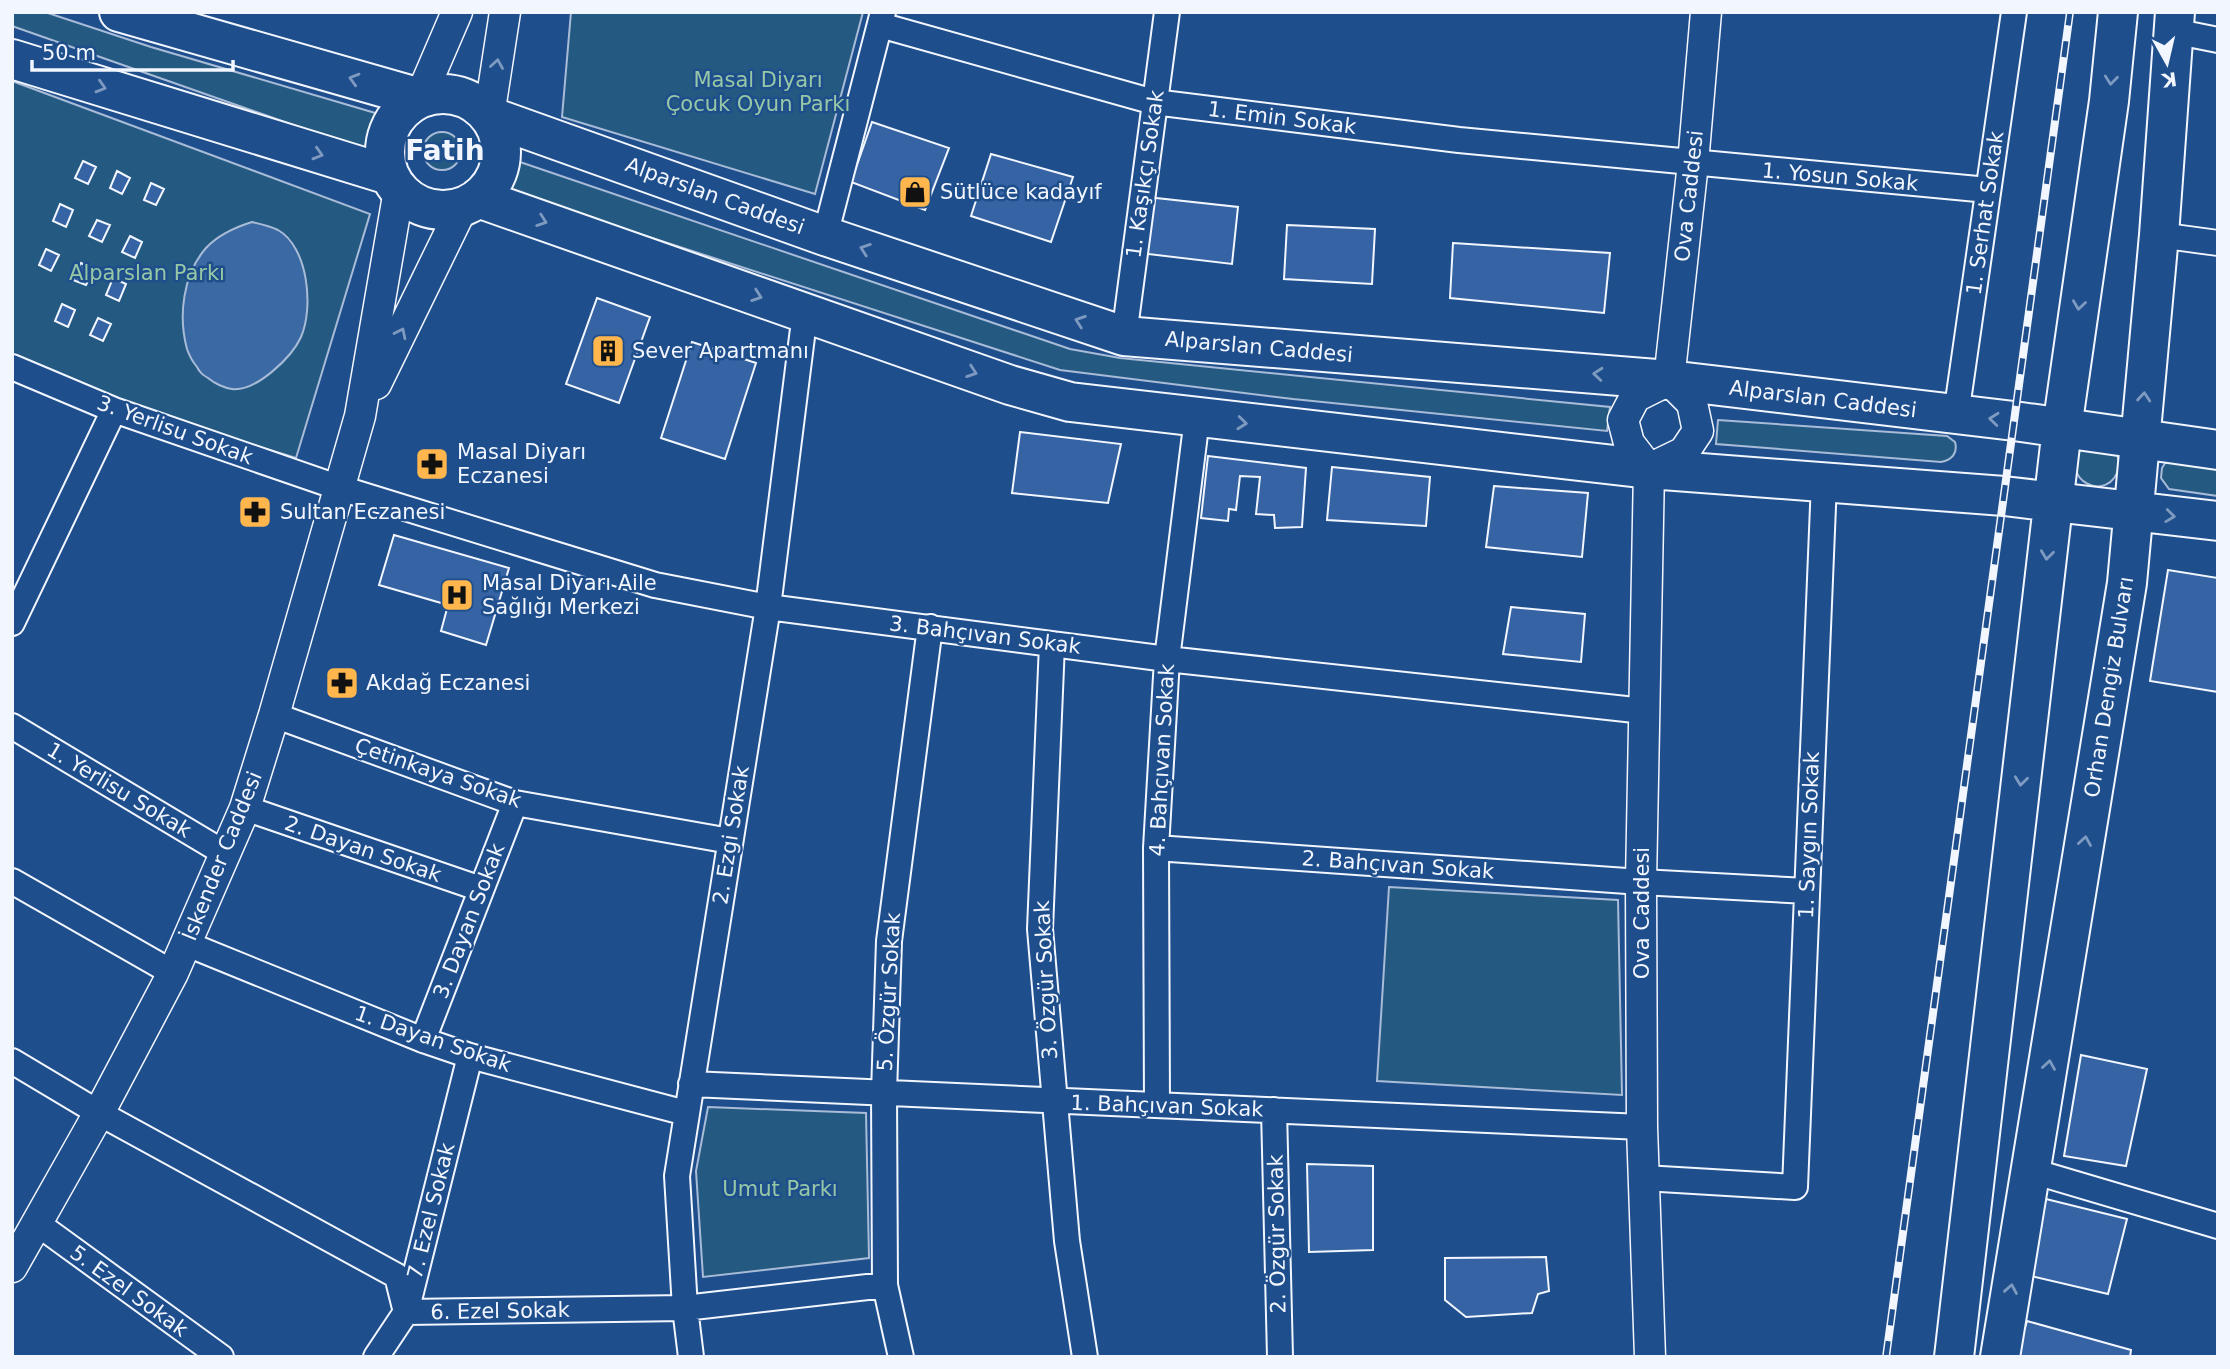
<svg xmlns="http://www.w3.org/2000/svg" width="2230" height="1369" viewBox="0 0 2230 1369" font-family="'DejaVu Sans',sans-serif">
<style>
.green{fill:#245a82;stroke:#a8bbd7;stroke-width:2}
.water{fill:#3b69a3;stroke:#a8bbd7;stroke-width:2}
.building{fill:#3563a3;stroke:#f2f6ff;stroke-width:2}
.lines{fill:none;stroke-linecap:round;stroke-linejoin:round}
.minor-casing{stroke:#f2f6ff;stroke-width:28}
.tertiary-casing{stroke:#f2f6ff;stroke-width:33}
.primary-casing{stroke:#f2f6ff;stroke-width:42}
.minor{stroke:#1f4e8c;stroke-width:24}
.tertiary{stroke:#1f4e8c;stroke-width:30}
.primary{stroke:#1f4e8c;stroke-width:38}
.rail-casing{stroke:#f2f6ff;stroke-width:8}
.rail{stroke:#1f4e8c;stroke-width:5;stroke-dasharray:16;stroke-linecap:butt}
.oneway{stroke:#7e9ac0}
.labels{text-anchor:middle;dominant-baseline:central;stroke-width:5;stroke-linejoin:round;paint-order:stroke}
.park-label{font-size:21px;fill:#97c8a6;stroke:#1f4e8c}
.street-label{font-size:21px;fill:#f2f6ff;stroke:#1f4e8c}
.poi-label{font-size:21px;fill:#f2f6ff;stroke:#1f4e8c;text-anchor:start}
.district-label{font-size:28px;font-weight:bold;fill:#f2f6ff;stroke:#1f4e8c}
</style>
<rect width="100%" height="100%" fill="#1f4e8c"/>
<path class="green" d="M12 12H45L151 47 382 115 370 152 12 26Z
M571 12H863L815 194 562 117Z
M12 81 370 214 296 458 100 397 12 355Z
M423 151a19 19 0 1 1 38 0a19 19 0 1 1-38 0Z
M520 162 1070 349 1120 358 1610 407 1607 431 1293 399 1060 370 510 192Z
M1718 420 1947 436 1955 442C1958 453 1952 460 1941 462L1716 444Z
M2081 447 2116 450 2120 465C2109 508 2057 478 2081 447Z
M2167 460 2218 464V496L2169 489 2161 478 2162 468Z
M1389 887 1618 900 1622 1095 1377 1081Z
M708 1107 866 1113 869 1258 703 1277 696 1171Z"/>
<path class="water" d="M252 222C261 224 270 226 278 230 308 247 314 307 301 337 292 357 256 392 232 389 224 388 214 383 208 378 203 375 200 373 197 367 193 362 189 355 187 349 178 316 183 274 206 248 218 235 236 227 252 222Z"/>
<path class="building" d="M872 122 949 148 925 210 851 182Z
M991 154 1073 177 1051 242 971 216Z
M83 161 96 167 88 184 75 178Z
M117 171 130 178 122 194 110 188Z
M151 183 164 189 156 205 144 200Z
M1147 197 1238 207 1232 264 1140 253Z
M60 204 73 210 66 227 53 221Z
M97 220 110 225 102 242 89 236Z
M1287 225 1375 229 1372 284 1284 279Z
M130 236 142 242 135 258 122 252Z
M1453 243 1610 253 1604 313 1450 298Z
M46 249 59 255 51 271 39 265Z
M81 263 94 269 86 285 73 280Z
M113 278 126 284 119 301 106 295Z
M597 298 650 317 619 403 566 384Z
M62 304 75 310 68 327 55 321Z
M98 318 111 324 103 341 90 335Z
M692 342 756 363 725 459 661 438Z
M1020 432 1121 444 1108 503 1012 493Z
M1208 456 1306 468 1302 527 1275 528 1274 515 1256 514 1260 477 1240 476 1236 510 1229 509 1228 521 1201 518Z
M1332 467 1430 477 1426 526 1327 520Z
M1494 486 1588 493 1582 557 1486 547Z
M394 535 509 568 486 645 441 631 448 605 379 585Z
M2168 570 2218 578V692L2150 681Z
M1511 607 1585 614 1581 662 1503 654Z
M2081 1055 2147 1069 2126 1166 2064 1156Z
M1307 1164 1373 1166V1250L1309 1252Z
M2046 1199 2127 1219 2108 1294 2027 1275Z
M1546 1257 1549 1291 1538 1294 1532 1313 1466 1317 1445 1300V1258Z
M2027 1321 2131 1350 2130 1357H2016Z"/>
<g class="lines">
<defs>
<path id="minor" d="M880 25 1154 102 1459 140 1988 190
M2173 31 2218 40
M2159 235 2218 243
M825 236 883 12
M1124 336 1167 12
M12 367 114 410 340 488 655 585 768 607 1167 659 1644 711
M1956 415 2014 12
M12 623 114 410
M1052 644 1040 929 1067 1241 1085 1357
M274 715 515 803 730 841
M12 726 226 854
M245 808 481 889
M1156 848 1641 882 1807 891
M12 881 173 973
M187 944 423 1040 470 1056 686 1113
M423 1040 515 803
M12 1061 99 1113 397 1276 406 1312 685 1308 885 1285
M691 1084 1642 1127
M1157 1105 1156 848 1167 659 1197 418
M1274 1110 1280 1357
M2032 1171 2218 1226
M1644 1178 1795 1187 1824 482
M38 1224 221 1357
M376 1357 406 1312 470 1056
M691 1357 685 1308 677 1176 768 607 805 313
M901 1357 885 1285 884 1093 889 941 930 627"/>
<path id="tertiary" d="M420 98 457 12
M489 116 505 12
M1669 380 1693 163 1706 12
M376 384 463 206
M1649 469 1684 452 1698 431 1692 403 1669 380
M12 1267 99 1113 173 973 245 808 274 715 360 416 399 190
M1650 1357 1642 1127 1641 882 1649 469 1629 443 1623 420 1635 397 1669 380"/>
<path id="primary" d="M119 12 420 98
M12 59 389 175
M385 152a58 58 0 1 1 116 0a58 58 0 1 1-116 0Z
M489 116 825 236 1124 336 1669 380 2014 421 2218 450
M478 198 1010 385 1070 402 1649 469 2004 496 2218 521
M1954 1357 2062 428 2109 101 2118 12
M2000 1357 2127 583 2159 235 2175 12"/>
</defs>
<use href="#minor" class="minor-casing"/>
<use href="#tertiary" class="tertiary-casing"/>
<use href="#primary" class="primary-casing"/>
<use href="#minor" class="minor"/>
<use href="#tertiary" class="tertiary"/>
<use href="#primary" class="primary"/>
<defs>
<path id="rail" d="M1886 1357 2070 12"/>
</defs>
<use href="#rail" class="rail-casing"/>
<use href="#rail" class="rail"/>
</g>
<defs><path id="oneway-chevron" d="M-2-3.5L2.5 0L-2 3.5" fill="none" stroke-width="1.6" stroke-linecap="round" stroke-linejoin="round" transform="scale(1.75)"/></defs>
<g class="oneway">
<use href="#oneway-chevron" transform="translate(497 64) rotate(-81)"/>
<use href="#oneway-chevron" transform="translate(354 79) rotate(-164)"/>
<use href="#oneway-chevron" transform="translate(2111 80) rotate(96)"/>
<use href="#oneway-chevron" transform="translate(101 87) rotate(17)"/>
<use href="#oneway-chevron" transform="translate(318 154) rotate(17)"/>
<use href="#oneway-chevron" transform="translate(542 221) rotate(19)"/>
<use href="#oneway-chevron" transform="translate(865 249) rotate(-161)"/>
<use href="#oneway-chevron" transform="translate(757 296) rotate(19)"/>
<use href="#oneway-chevron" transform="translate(2079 305) rotate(98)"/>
<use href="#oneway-chevron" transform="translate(1080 321) rotate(-161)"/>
<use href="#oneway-chevron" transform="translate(401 333) rotate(-64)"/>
<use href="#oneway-chevron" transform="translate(972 372) rotate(19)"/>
<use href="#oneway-chevron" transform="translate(1598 374) rotate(-175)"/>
<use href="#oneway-chevron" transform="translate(2144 397) rotate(-85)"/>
<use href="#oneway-chevron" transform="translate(1994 419) rotate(-174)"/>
<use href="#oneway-chevron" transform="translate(1242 423) rotate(6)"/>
<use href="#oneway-chevron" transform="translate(2170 516) rotate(7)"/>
<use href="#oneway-chevron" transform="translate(2047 555) rotate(97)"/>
<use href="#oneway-chevron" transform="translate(2021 781) rotate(97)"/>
<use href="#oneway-chevron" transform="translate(2085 841) rotate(-81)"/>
<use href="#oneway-chevron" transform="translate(2049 1065) rotate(-81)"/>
<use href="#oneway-chevron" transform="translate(2011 1289) rotate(-80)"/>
</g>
<defs>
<symbol id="shop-square" viewBox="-11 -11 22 22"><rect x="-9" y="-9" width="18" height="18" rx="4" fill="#ffb74d" stroke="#1f4e8c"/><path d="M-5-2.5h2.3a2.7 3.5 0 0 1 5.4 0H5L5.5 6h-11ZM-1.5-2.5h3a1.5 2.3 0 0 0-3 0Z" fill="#111"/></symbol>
<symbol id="building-square" viewBox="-11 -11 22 22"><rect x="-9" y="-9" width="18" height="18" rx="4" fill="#ffb74d" stroke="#1f4e8c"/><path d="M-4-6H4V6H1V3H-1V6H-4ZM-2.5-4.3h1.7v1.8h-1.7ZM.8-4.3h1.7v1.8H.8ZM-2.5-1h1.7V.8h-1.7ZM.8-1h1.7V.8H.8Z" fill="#111"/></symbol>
<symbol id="pharmacy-square" viewBox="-11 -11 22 22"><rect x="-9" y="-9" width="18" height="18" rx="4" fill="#ffb74d" stroke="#1f4e8c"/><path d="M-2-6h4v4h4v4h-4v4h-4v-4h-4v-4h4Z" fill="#111"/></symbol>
<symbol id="hospital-square" viewBox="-11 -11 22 22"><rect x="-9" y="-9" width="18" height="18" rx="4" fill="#ffb74d" stroke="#1f4e8c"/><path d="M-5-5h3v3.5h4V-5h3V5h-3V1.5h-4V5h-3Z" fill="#111"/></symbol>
</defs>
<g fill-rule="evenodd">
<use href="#shop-square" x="896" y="173" width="38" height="38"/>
<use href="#building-square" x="589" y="332" width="38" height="38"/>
<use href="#pharmacy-square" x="413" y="445" width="38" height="38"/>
<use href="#pharmacy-square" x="236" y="493" width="38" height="38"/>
<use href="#hospital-square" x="438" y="576" width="38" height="38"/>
<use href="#pharmacy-square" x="323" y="664" width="38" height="38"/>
</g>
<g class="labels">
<g class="park-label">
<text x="758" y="80">Masal Diyarı<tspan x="758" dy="24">Çocuk Oyun Parkı</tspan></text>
<text x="147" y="273">Alparslan Parkı</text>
<text x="780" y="1189">Umut Parkı</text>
</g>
<g class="street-label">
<text transform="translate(1282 118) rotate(7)">1. Emin Sokak</text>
<text transform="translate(1145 174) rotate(-82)">1. Kaşıkçı Sokak</text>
<text transform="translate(1840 177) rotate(5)">1. Yosun Sokak</text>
<text transform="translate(715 196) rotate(20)">Alparslan Caddesi</text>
<text transform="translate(1689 196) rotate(-84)">Ova Caddesi</text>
<text transform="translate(1985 213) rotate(-82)">1. Serhat Sokak</text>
<text transform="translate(1259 347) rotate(5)">Alparslan Caddesi</text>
<text transform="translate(1823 399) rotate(7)">Alparslan Caddesi</text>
<text transform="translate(175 430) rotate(20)">3. Yerlisu Sokak</text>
<text transform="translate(985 635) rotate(7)">3. Bahçıvan Sokak</text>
<text transform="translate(2109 687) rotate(-81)">Orhan Dengiz Bulvarı</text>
<text transform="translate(1162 760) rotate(-87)">4. Bahçıvan Sokak</text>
<text transform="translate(438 773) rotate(19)">Çetinkaya Sokak</text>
<text transform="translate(119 790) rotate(31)">1. Yerlisu Sokak</text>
<text transform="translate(731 835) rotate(-81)">2. Ezgi Sokak</text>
<text transform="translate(1809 835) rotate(-88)">1. Saygın Sokak</text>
<text transform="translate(363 849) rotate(19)">2. Dayan Sokak</text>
<text transform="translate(222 856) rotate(-68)">İskender Caddesi</text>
<text transform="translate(1398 865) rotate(4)">2. Bahçıvan Sokak</text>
<text transform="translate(1642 913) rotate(-90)">Ova Caddesi</text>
<text transform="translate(469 921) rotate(-69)">3. Dayan Sokak</text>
<text transform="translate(1046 980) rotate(-93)">3. Özgür Sokak</text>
<text transform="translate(889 992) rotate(-87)">5. Özgür Sokak</text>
<text transform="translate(433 1039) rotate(19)">1. Dayan Sokak</text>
<text transform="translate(1167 1106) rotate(2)">1. Bahçıvan Sokak</text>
<text transform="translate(431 1211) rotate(-76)">7. Ezel Sokak</text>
<text transform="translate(1277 1234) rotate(-91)">2. Özgür Sokak</text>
<text transform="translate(129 1291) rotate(36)">5. Ezel Sokak</text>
<text transform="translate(500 1311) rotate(-1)">6. Ezel Sokak</text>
</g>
<g class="poi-label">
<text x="940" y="192">Sütlüce kadayıf</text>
<text x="632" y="351">Sever Apartmanı</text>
<text x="457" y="452">Masal Diyarı<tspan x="457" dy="24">Eczanesi</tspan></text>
<text x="280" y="512">Sultan Eczanesi</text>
<text x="482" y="583">Masal Diyarı Aile<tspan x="482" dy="24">Sağlığı Merkezi</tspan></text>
<text x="366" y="683">Akdağ Eczanesi</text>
</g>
<g class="district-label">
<text x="445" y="150">Fatih</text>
</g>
</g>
<rect width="2230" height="1369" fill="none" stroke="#f2f6ff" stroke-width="28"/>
<g transform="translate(2167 63) rotate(172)" stroke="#1f4e8c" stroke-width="5" paint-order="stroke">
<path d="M0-5L12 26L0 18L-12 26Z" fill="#f2f6ff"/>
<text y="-10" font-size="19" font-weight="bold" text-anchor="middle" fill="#f2f6ff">K</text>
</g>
<path d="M32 60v10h201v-10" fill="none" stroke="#f2f6ff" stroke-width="3.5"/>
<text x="42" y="60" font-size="21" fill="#f2f6ff" stroke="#1f4e8c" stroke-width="5" paint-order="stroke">50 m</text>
</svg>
